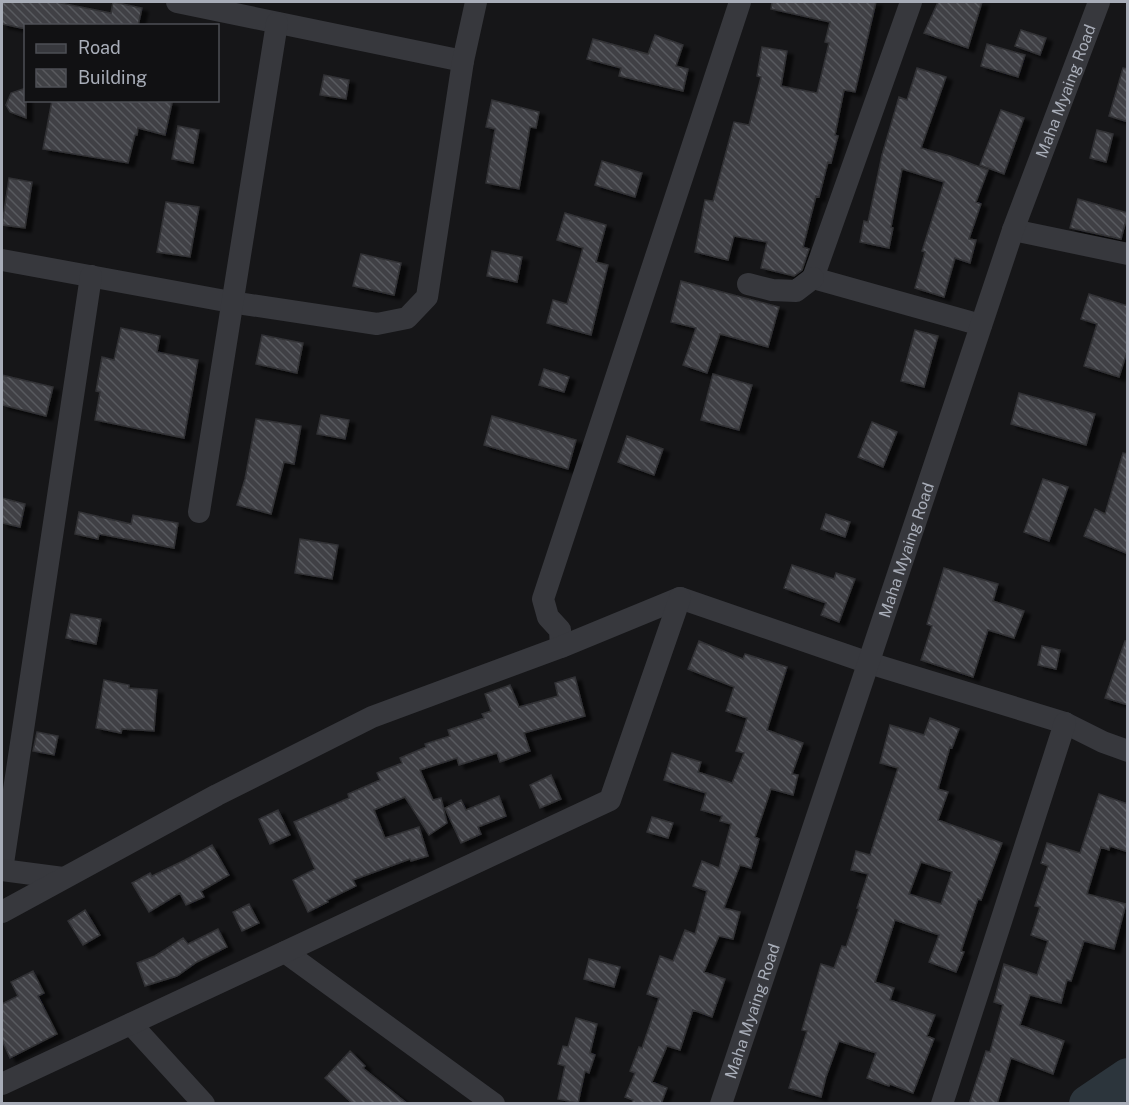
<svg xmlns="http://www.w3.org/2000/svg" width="1129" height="1105" viewBox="0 0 1129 1105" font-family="'Public Sans',sans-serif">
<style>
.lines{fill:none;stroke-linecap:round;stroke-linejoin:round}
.river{stroke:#2c353c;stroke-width:38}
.building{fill:url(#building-back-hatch);stroke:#303034;stroke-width:1.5;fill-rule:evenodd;filter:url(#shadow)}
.minor{stroke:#37383d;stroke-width:22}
.labels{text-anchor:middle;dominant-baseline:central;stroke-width:4.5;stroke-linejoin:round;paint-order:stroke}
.street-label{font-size:16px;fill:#a8adb8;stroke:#111113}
</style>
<defs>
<pattern id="building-back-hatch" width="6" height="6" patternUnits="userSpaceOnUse" patternTransform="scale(1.5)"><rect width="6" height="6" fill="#404145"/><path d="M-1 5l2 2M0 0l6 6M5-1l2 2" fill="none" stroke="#595a5e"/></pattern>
<filter id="shadow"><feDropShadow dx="6" dy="4" stdDeviation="1.5" flood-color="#0009"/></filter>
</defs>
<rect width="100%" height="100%" fill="#161618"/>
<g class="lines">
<path class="river" d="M1088 1104 1128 1077"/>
</g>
<path class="building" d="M2 2H56L111 13 113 2 142 8 138 26H26V29L2 24Z
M772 2H876L855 92 844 90 835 135 838 136 831 163 828 162 819 197 816 196 803 247 809 249 802 270 794 276 761 268 767 242 734 236 728 260 695 252 705 200 713 201 734 122 749 125 761 77 757 76 762 47 787 51 781 86 817 93 829 43 825 42 830 22 771 9Z
M938 2H982L968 48 924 33Z
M1021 30 1046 38 1040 55 1015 46Z
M655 35 683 45 676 66 688 69 683 91 619 76 621 68 587 59 593 39 648 54Z
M987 44 1025 55 1018 77 981 66Z
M917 68 946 77 921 148 950 156 988 170 976 202 981 204 969 239 976 240 970 263 955 258 944 297 915 288 925 252 922 251 944 182 902 169 891 227 893 228 889 248 860 242 864 221 868 222 882 155 899 97 907 100Z
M1123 68 1128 69V122L1109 116Z
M324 75 349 80 346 99 320 95Z
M26 88V118L10 112 6 105 11 93Z
M52 100H164L172 103 165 135 138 128 137 135H135L128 163 43 149Z
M492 100 539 112 536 128 530 127 519 189 486 183 495 129 486 127Z
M1001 110 1024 118 1004 174 980 165Z
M178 126 199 130 193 163 172 159Z
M1097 130 1113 134 1106 162 1090 158Z
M602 161 642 173 635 197 595 185Z
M9 178 32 182 25 228 2 225Z
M1078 199 1128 213 1121 239 1070 228Z
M166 202 199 207 190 257 157 252Z
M565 213 606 225 596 262 608 265 591 335 547 323 553 300 567 304 583 248 557 240Z
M492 251 522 257 517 282 487 276Z
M361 254 401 263 394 295 353 286Z
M681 281 779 307 768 347 720 334 707 373 683 365 696 328 671 322Z
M1089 294 1128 306V349L1119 377 1084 366 1097 324 1081 319Z
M121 328 160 336 157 352 198 360 184 438 95 420 100 392 96 391 102 357 114 360Z
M915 330 938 336 924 387 901 381Z
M262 335 303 343 297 373 256 364Z
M544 369 569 377 564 392 539 385Z
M713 374 752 385 739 430 701 420Z
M2 375 53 387 46 416 2 405Z
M1019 393 1095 414 1086 445 1011 424Z
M321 415 349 420 345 439 317 434Z
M492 416 576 440 568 469 484 445Z
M256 419 301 426 294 464 284 462 271 514 237 505 245 479Z
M872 422 897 432 883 467 858 457Z
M627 436 663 449 654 475 618 462Z
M1123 453 1128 454V554L1084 536 1095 509 1105 514Z
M1043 479 1068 487 1049 541 1024 532Z
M2 498 25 504 20 527 2 523Z
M79 512 131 524 133 515 178 523 174 548 99 534 98 539 75 534Z
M826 514 850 522 845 537 821 529Z
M300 539 338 545 332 579 295 573Z
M792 565 834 579 836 573 855 579 839 622 821 615 826 603 784 588Z
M944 568 998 584 993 601 1024 611 1014 638 988 630 973 677 921 660 932 626 927 624Z
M71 614 101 619 96 644 66 638Z
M699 641 743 659 745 654 787 667 767 730 803 743 792 774 798 775 793 795 771 789 755 837 759 839 751 868 740 865 724 908 740 912 733 939 719 936 704 972 725 979 712 1017 693 1010 680 1050 667 1046 652 1082 667 1088 661 1104H632L633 1100 625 1097 635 1073 630 1071 639 1047 642 1048 659 998 647 994 660 956 673 961 685 930 695 934 707 891 693 886 702 861 719 868 731 824 720 821 722 816 701 810 706 793 664 780 672 753 701 762 698 772 732 783 744 753 736 751 747 718 726 711 734 687 688 669Z
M1125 641H1128V705L1105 698Z
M1042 646 1060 650 1056 669 1038 665Z
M575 677 585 716 524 733 530 751 500 762 497 753 459 765 457 758 420 770 433 800 441 798 447 823 429 835 405 797 374 810 385 838 419 827 428 856 411 861 410 859 353 880 356 886 327 900 328 902 308 912 293 880 315 869 294 822 349 798 348 794 380 780 377 773 402 763 400 758 426 747 425 744 450 736 448 730 484 718 482 714 491 711 485 694 510 685 519 707 558 696 555 683Z
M104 680 129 685V688L157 690 154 731 122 729 121 733 96 728Z
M930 718 959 729 952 748 950 747 938 789 948 792 938 820 1002 843 981 900 978 899 961 951 964 952 956 972 929 962 939 935 895 920 875 982 894 988 890 1000 935 1015 927 1036 934 1039 913 1093 890 1084 889 1086 867 1078 876 1053 839 1041 826 1077 821 1097 789 1088 807 1031 802 1030 821 964 834 968 842 946 846 947 859 908H857L868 874 851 870 856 851 870 855 898 768 880 763 890 725 924 735ZM921 862 952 872 941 904 909 894Z
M37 732 58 736 54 755 33 751Z
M551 775 561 799 540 808 530 785Z
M1099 794 1128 804V852L1110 846 1109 850 1101 847 1087 894 1126 904 1114 949 1084 941 1071 981 1067 980 1061 1003 1030 995 1020 1025 1064 1041 1053 1074 1011 1058 997 1104H969L986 1051 990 1052 1003 1005 994 1002 1004 964 1037 975 1048 941 1031 935 1040 907 1035 906 1048 866 1041 863 1047 843 1080 853Z
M499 796 506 816 478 827 481 834 461 843 445 808 461 800 466 810Z
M278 810 290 835 270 844 259 819Z
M652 817 673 823 668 838 647 832Z
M212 845 229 875 201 891 204 897 186 905 180 893 149 912 132 883 150 873 152 876 185 860Z
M249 904 259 923 242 931 233 912Z
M85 910 100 935 83 945 68 921Z
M218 929 227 947 197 962 177 976 145 986 137 963 155 956 183 938 188 944Z
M589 959 620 967 614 987 584 979Z
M33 971 44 993 38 996 57 1034 10 1058 2 1040V1004L18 996 11 982Z
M576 1018 597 1024 590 1053 595 1055 589 1073 585 1071 578 1103 558 1099 565 1066 558 1064 563 1046 568 1047Z
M350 1051 365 1066 363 1068 408 1104H353L325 1078Z"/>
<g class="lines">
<g class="minor">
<path d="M177 2 463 61"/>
<path d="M911 2 813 278 981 325"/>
<path d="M1013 230 1128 254"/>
<path d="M2 260 231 302 377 324 407 318 427 297 463 61 476 2"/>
<path d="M748 284 772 290 796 291 813 278"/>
<path d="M199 512 277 23"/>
<path d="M561 647 560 630 548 617 543 599 740 2"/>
<path d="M2 870 91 276"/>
<path d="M2 870 63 878"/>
<path d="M2 912 217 795 372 717 561 647 680 598 869 663 1065 723 1103 742 1128 751"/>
<path d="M285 952 494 1104"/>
<path d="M131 1024 204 1104"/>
<path d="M2 1084 610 800 680 598"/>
<path id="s1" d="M721 1104 1013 230 1099 2"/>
<path d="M942 1104 1065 723"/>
</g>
</g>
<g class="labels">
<g class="street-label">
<text stroke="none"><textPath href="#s1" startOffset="1070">Maha Myaing Road</textPath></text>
<text stroke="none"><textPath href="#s1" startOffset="584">Maha Myaing Road</textPath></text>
<text stroke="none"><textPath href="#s1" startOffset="98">Maha Myaing Road</textPath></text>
</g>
</g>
<rect width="1129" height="1105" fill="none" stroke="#a8adb8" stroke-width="6"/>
<rect x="24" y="24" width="195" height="78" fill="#111113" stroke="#4d4f55" stroke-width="1.5"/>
<rect x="36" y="44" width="30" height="9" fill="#37383d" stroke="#4d4f55" stroke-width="1.5"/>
<text x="78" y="54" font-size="18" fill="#a8adb8">Road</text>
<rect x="36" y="69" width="30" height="18" fill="url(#building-back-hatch)" stroke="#4d4f55" stroke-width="1.5"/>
<text x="78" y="84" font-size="18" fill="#a8adb8">Building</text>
</svg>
